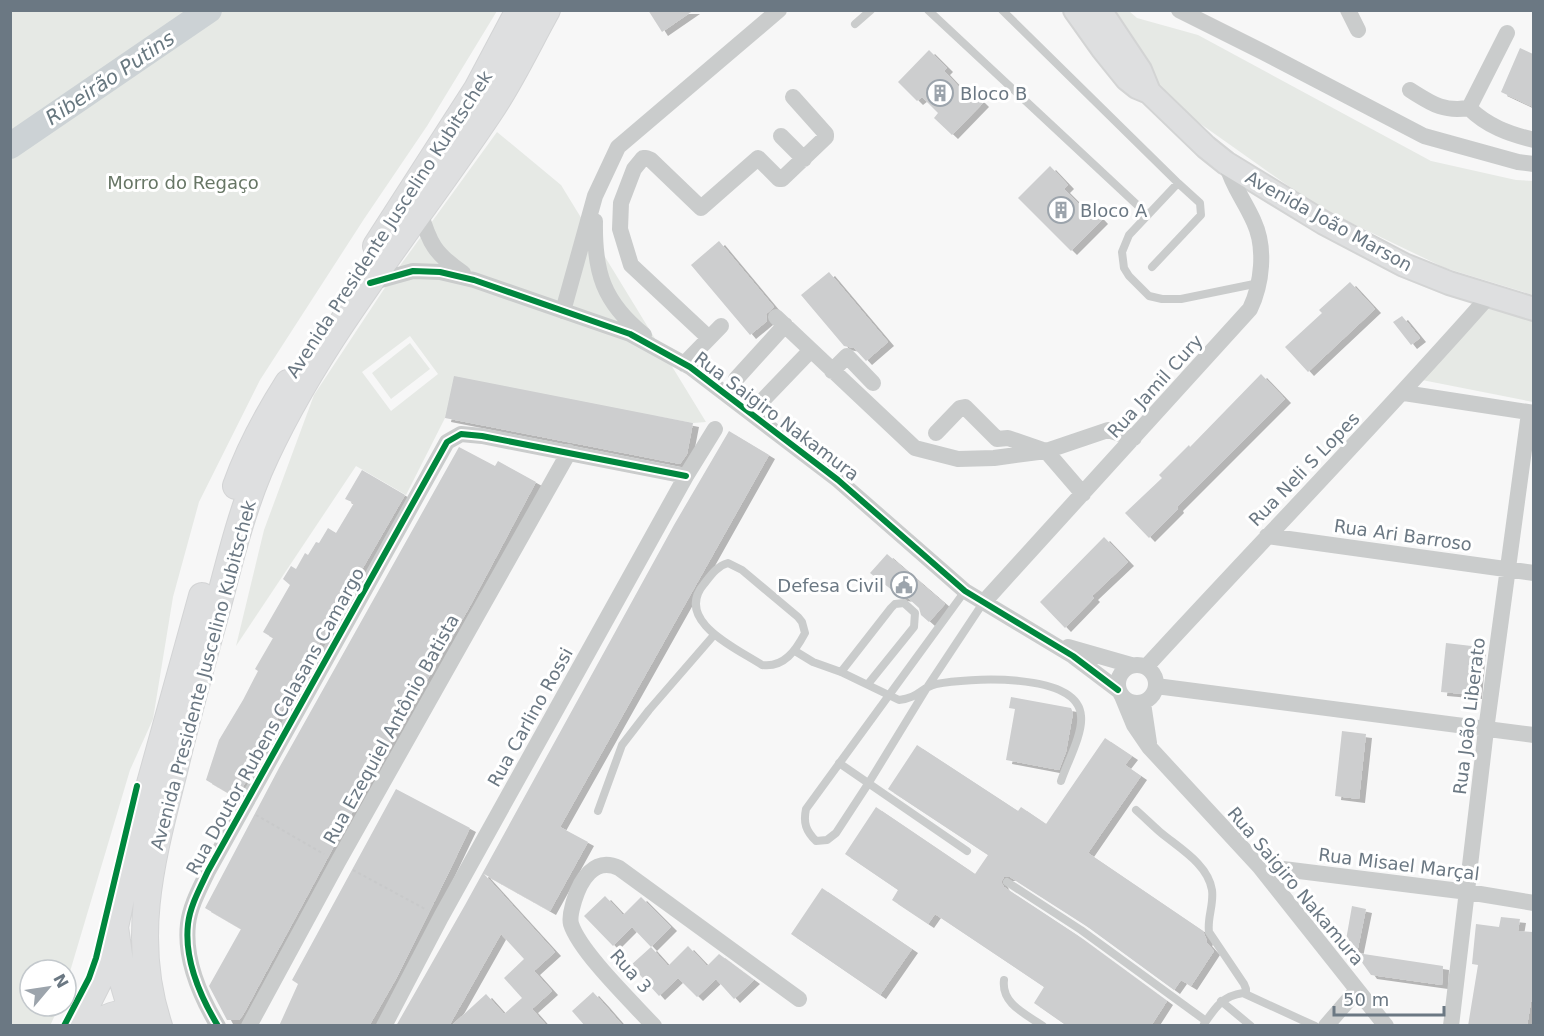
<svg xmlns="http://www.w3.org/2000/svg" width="1544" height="1036" viewBox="0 0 1544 1036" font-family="'DejaVu Sans',sans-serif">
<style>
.green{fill:#e6e9e5;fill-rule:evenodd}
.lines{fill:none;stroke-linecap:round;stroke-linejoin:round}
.river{stroke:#ccd2d5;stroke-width:26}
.building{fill:#cdcecf;filter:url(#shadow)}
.secondary-casing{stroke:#d3d4d4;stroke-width:26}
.primary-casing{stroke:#d3d4d5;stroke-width:28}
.path{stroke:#c8c9ca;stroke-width:2;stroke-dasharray:3 3;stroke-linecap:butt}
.service{stroke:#cacccc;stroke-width:8}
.minor{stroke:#cacccc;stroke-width:16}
.secondary{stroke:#dedfe0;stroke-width:22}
.primary{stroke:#dedfe0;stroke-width:26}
.cycleway-casing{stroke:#fff;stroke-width:10}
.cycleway{stroke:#00873e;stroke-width:6}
.labels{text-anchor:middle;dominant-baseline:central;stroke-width:6;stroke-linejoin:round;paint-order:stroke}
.poi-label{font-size:18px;fill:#6b7883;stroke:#fff;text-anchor:start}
.park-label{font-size:18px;fill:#677665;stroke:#fff}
.street-label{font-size:18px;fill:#6b7883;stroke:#fff}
.water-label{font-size:20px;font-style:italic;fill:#67777f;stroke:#fff}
</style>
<defs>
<filter id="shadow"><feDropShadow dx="6" dy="4" stdDeviation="0" flood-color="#0004"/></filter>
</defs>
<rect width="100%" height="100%" fill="#f7f7f7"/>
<path class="green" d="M10 11H497L427 126 364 219 260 380 199 502 173 597 153 719 130 770 66 985V970H30V1006H59L50 1026 10 1025Z
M1105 11H1129L1137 18 1198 35 1431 161 1516 180 1533 181V295L1445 268 1318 207 1188 115 1138 63Z
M497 132 561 185 706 422 693 423 656 416 445 418 406 495 356 466 236 646 264 530 314 395 394 274ZM410 336 438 374 391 411 362 372Z
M1491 305 1533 318V402L1422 380Z
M410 343 430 369 391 399 372 373Z"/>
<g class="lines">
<path class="river" d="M10 146 209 10"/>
</g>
<path class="building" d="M648 10H694L662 32Z
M1520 48 1533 54V107L1501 92Z
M929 50 947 68 944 71 961 89 965 85 983 103 952 135 934 118 938 113 922 97 917 101 898 82Z
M1050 166 1068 185 1064 189 1081 206 1085 202 1102 220 1071 251 1018 198Z
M719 241 774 307 766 314 767 321 750 335 691 265Z
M829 272 888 342 866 361 854 348 844 346 801 295Z
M1350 282 1375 309 1308 372 1285 347 1322 313 1319 310Z
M1402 316 1420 338 1411 345 1393 322Z
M1261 374 1285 399 1177 507 1178 509 1149 538 1125 513 1162 478 1159 475 1189 445 1190 447Z
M454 376 693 423 687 454 680 464 445 418Z
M729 431 769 455 560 827 588 842 550 911 484 874 555 952 534 971 552 991 532 1009 547 1026H451L486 994 504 1014 522 998 504 978 524 959 501 934 449 1026H396L465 905 674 525Z
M459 447 495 466 498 461 536 482 469 608 381 759 243 1015 239 1020H227L209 986 241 929 205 908 279 768Z
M362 470 405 495 285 703 255 766 237 797H235L206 780 219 740 243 700 258 671 255 669 273 638 263 632 290 585 283 579 291 566 296 569 305 553 308 555 316 542 319 543 328 528 336 533 354 503 345 499Z
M1104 537 1128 562 1092 596 1094 598 1065 628 1040 602Z
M887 554 945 604 929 622 921 615 919 608 908 598 901 597 870 573Z
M1446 643 1480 647 1476 695 1441 692Z
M1011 697 1071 708 1073 713 1066 752 1059 770 1006 760 1015 709 1009 708Z
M1342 731 1366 734 1359 799 1335 796Z
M1105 738 1132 756 1125 765 1141 776 1088 853 1203 931 1207 941 1206 942 1214 951 1191 986 1181 980 1174 990 1085 925 1010 877H1004L1001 882 1004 887 1077 935 1167 1001 1151 1026H1067L1034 1003 1044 987 935 914 928 924 892 900 898 890 845 854 876 807 975 874 988 855 888 789 917 745 1018 811 1021 807 1046 824Z
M396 789 470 828 448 874 397 977 369 1026H279L298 984 292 980Z
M822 888 912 949 880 995 791 934Z
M605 896 623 915 641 897 671 927 651 947 632 927 613 946 584 916Z
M1352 906 1366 909 1357 953 1443 966 1442 985 1371 975 1346 940Z
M1501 917 1520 919 1518 931 1533 932V1002H1531L1527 1026H1468L1478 965 1472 964 1476 924 1499 927Z
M688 946 707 966 719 954 754 980 734 999 716 979 697 997 678 978 659 996 631 965 651 947 668 966Z
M593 992 604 1004 623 1026H585L572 1011Z"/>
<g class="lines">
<defs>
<path id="secondary" d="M1075 10 1102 48 1127 79 1137 87 1149 92 1206 147 1226 163 1324 223 1404 265 1449 283 1534 309
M1100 10 1140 70 1149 92"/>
<path id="primary" d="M376 246 477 89 519 10
M236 486C249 449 267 416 288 383
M76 1026 99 980 113 936
M92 1026C109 1015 128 1007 146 1018
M136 1026 123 982 115 927 131 852 202 596
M159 1026C129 936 153 855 175 767 188 713 203 659 218 605 230 560 241 514 259 471 316 341 411 230 489 113 511 81 528 44 547 10"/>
</defs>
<use href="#secondary" class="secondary-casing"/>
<use href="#primary" class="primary-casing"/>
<path class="path" d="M256 815 324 854
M353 870 427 910"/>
<path class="service" d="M928 10 1148 215
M1002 10 1178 183 1129 235 1122 252 1124 268 1129 276 1149 296 1162 299H1181L1259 283
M855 24 871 10
M1152 267 1201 215 1200 203 1178 183
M728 563 742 570 798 617 802 622 805 633C796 650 784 668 762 665 738 649 673 621 704 584 711 575 717 566 728 563Z
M965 591 806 809C803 823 806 831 816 841L827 840 836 833 868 784 928 686 983 603
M795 651 813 662 841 672 899 700C919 698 920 688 936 684 966 678 1078 671 1081 716 1083 734 1067 763 1061 781
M841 672 891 608 895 604 904 603 915 613 914 627 868 684
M839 763 967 851
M1136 810C1144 817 1152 825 1160 832 1179 848 1208 864 1212 890 1214 905 1207 918 1209 932L1244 984 1246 989V994
M598 811 622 745 649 710 714 635
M1007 882 1081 930 1206 1021
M1004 980C1001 1004 1026 1014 1043 1026
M1221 1001 1251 1026
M1204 1024C1215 1008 1222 996 1243 993L1315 1026"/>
<path class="minor" d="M1179 10 1265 53 1424 136 1518 162 1534 164
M1348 10 1358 30
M1410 90C1431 103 1442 112 1469 108 1487 126 1509 134 1534 140
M1469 108 1507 33
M781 136 804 159
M420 211C429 243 435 254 463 273
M595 221C594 272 603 302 644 335
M370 283 413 271 440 272 474 280 630 334 690 367 838 480 965 591 1073 656 1118 690
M563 311 595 196 618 147 779 10
M776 317 915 448 958 459 994 458 1046 451 1108 430 1134 438
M709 338 631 265 620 229 621 203 634 169 643 158H646L651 160 701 208 758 158 779 179H782L826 137V134L793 97
M684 364 721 326
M832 371 847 356 873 383
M736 379 785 325
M1404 393 1534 413
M763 400 811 350
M936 433 960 408 965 407 997 439 1008 438 1046 451 1083 494
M1267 536 1534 573
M983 603 1250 309C1262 284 1266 248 1254 222 1244 199 1233 188 1226 163
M1068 647 1131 665
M1118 684a19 19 0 1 1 38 0a19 19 0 1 1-38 0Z
M1146 667C1260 543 1378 422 1489 296
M1156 686 1534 735
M1122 696 1134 725 1149 747 1259 866 1386 1026
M1143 703 1149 743
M1259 866 1468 892 1534 903
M218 1026C200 996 184 959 188 924 190 906 200 888 208 871L447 442 461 434 482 436 686 476
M249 1026 338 862 569 452
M384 1026 441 917 686 476 715 429
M654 1026C632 1002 580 952 571 924 569 916 572 909 574 901 580 881 594 856 619 868L799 999
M1326 1026 1357 990
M1451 1026 1486 730 1529 413"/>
<use href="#secondary" class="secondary"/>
<use href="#primary" class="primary"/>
<defs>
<path id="cycleway" d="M370 283 413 271 440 272 474 280 630 334 690 367 838 480 965 591 1073 656 1118 690
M64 1026 89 978 96 958 137 786
M218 1026C200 996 184 959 188 924 190 906 200 888 208 871L447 442 461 434 482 436 686 476"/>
</defs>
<use href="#cycleway" class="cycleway-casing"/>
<use href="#cycleway" class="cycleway"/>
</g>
<defs>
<symbol id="building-ring" viewBox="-11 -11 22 22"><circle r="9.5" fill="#fff" stroke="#9ca4ac" stroke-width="1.5"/><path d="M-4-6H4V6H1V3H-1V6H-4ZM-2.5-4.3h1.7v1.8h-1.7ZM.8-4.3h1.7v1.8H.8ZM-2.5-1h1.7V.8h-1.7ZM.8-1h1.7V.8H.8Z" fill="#9ca4ac"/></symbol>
<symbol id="civic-ring" viewBox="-11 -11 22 22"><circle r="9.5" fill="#fff" stroke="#9ca4ac" stroke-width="1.5"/><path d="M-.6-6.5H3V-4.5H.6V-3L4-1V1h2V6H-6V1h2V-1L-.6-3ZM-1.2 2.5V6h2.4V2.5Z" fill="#9ca4ac"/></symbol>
</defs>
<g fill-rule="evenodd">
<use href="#building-ring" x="925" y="78" width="30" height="30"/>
<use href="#building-ring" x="1046" y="195" width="30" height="30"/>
<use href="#civic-ring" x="889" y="570" width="30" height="30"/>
</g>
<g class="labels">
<g class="poi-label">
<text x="960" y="93">Bloco B</text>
<text x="1080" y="210">Bloco A</text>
<text x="884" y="585" text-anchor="end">Defesa Civil</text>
</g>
<g class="park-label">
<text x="183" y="182">Morro do Regaço</text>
</g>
<g class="street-label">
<text transform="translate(1329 221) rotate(29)">Avenida João Marson</text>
<text transform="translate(389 224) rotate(-57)">Avenida Presidente Juscelino Kubitschek</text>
<text transform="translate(1155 386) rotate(-48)">Rua Jamil Cury</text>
<text transform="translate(777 416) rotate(37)">Rua Saigiro Nakamura</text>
<text transform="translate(1304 469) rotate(-46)">Rua Neli S Lopes</text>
<text transform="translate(1403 535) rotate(8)">Rua Ari Barroso</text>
<text transform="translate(203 675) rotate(-75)">Avenida Presidente Juscelino Kubitschek</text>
<text transform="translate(1469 716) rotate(-83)">Rua João Liberato</text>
<text transform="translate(530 717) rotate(-61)">Rua Carlino Rossi</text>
<text transform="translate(275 721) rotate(-61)">Rua Doutor Rubens Calasans Camargo</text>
<text transform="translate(391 729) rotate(-61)">Rua Ezequiel Antônio Batista</text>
<text transform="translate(1399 864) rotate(7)">Rua Misael Marçal</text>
<text transform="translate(1296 886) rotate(50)">Rua Saigiro Nakamura</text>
<text transform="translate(631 971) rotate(48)">Rua 3</text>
</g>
<g class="water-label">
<text transform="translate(110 78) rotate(-34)">Ribeirão Putins</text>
</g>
</g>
<rect width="1544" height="1036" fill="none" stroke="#6b7883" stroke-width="24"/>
<g transform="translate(48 988) rotate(61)"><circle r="28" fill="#ffffff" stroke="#c4c9cd" stroke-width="1.5"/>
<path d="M0-4.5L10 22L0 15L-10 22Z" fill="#9ca4ac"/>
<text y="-9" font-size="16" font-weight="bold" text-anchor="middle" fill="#6b7883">N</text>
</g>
<path d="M1334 1006v9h110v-9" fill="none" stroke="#6b7883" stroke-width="3"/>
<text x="1343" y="1006" font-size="18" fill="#6b7883" stroke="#ffffff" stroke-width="4.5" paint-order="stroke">50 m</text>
</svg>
